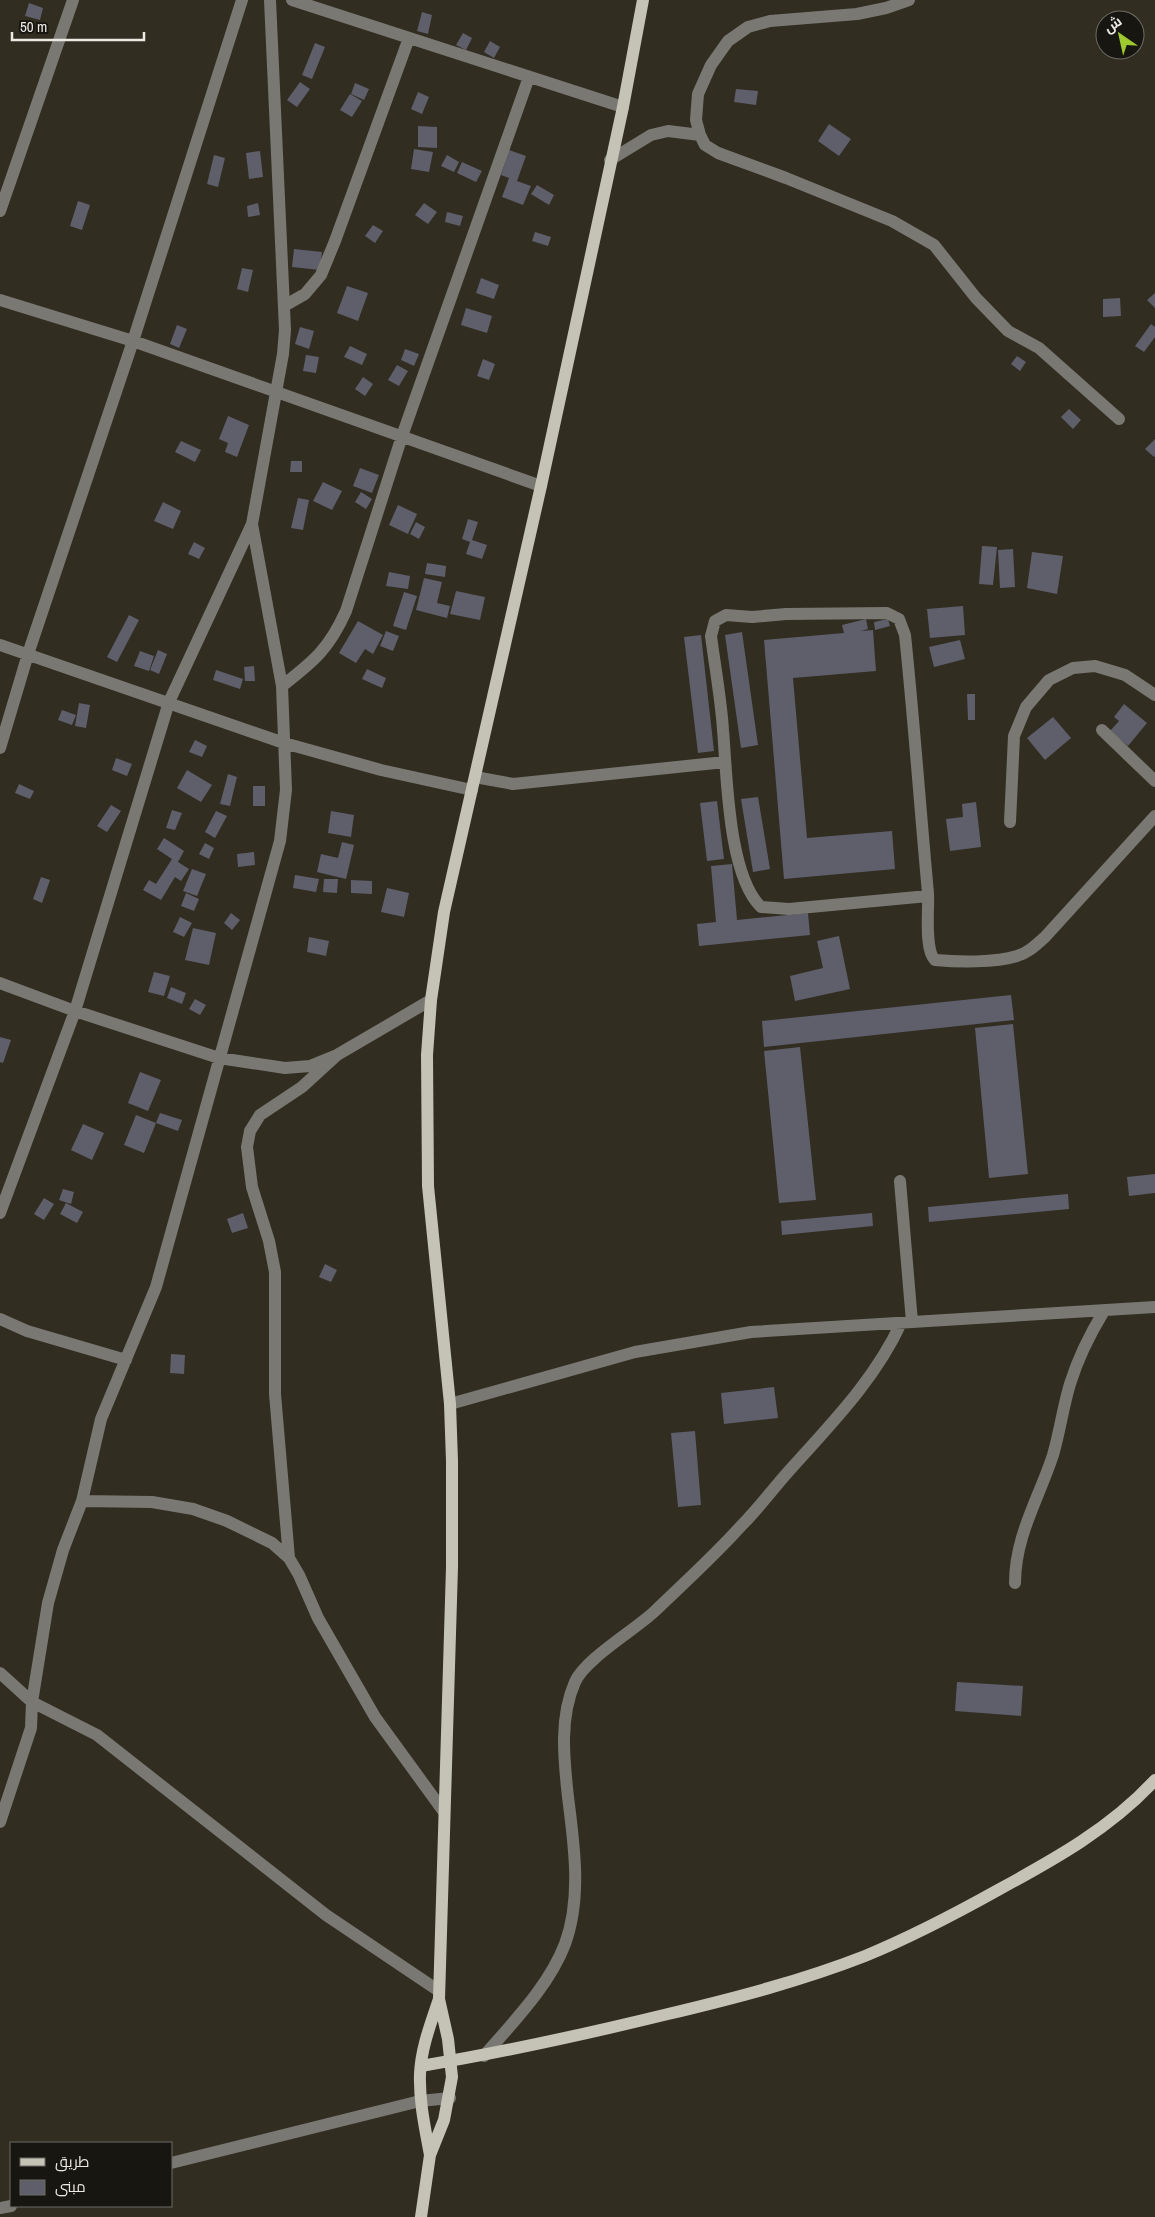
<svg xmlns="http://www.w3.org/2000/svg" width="1155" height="2217" viewBox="0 0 1155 2217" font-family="'Archivo Narrow',Cairo,sans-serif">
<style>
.building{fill:#5f5e6b}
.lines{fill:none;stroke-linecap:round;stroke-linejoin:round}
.minor{stroke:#797872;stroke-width:12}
.major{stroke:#c4c3b6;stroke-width:12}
</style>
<rect width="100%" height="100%" fill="#312d21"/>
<path class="building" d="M29 3 43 8 40 20 25 16Z
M422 12 432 15 428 34 417 31Z
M463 33 472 38 466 50 456 45Z
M490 41 500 47 494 58 484 52Z
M315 43 325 47 312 79 302 75Z
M300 82 310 89 297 107 287 100Z
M355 83 369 89 364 100 351 94Z
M736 89 758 91 756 105 734 102Z
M418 92 429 97 422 114 411 109Z
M350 94 362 101 352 117 340 110Z
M829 124 851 139 839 156 818 141Z
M418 126 437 127V148L418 147Z
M414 149 433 152 429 172 411 169Z
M509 150 526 156 517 181 531 186 523 205 502 197 509 178 501 175Z
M260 151 263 177 249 179 246 153Z
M214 155 225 158 218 187 207 184Z
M447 155 459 162 454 172 441 166Z
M462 162 482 171 476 182 457 173Z
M537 185 554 195 549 205 531 194Z
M78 201 90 205 82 230 70 226Z
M258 203 260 215 248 217 247 206Z
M424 203 437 212 428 224 415 215Z
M447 212 463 216 460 226 445 222Z
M373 225 383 231 375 243 365 236Z
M535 232 551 237 548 246 532 241Z
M294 249 322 252 320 270 292 267Z
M242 268 253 270 248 292 237 289Z
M481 278 499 285 494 299 476 293Z
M347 286 368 293 358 321 337 313Z
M1155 293V308L1147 300Z
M1120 298 1121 316 1103 317V299Z
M466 308 492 316 487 333 461 325Z
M1151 324 1155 327V337L1144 352 1135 346Z
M177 325 187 329 179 348 170 344Z
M300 327 314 331 309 349 295 344Z
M350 346 367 354 362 365 344 357Z
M405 349 419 354 414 366 401 360Z
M306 355 319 357 316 373 303 371Z
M1017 356 1026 362 1020 371 1011 364Z
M483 359 495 364 489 380 477 376Z
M397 365 408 371 399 386 388 380Z
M363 377 373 384 365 396 355 389Z
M1069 409 1081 420 1073 429 1061 417Z
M228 416 249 425 237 457 225 452 228 443 219 439Z
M1155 439V456L1154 457 1145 449Z
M181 441 201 450 195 462 175 452Z
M291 461H302V472H290Z
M360 468 379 475 372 493 353 486Z
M323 482 342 491 332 510 313 501Z
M361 492 372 499 366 509 355 502Z
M298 498 309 500 303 530 291 528Z
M163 502 181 511 173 529 154 521Z
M398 505 417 514 408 534 389 525Z
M468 519 478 522 472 540 487 545 482 559 466 554 470 542 462 539Z
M416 522 425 527 419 539 410 534Z
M194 542 205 548 199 559 188 554Z
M982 546 997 547 993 585 979 584Z
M1013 549 1015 587 1000 588 998 550Z
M1032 552 1063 556 1057 594 1027 588Z
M427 563 446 566 445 577 425 574Z
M389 572 410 576 408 589 386 586Z
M424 578 442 582 437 603 450 606 447 618 416 610Z
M456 591 485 597 480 620 450 614Z
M404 592 417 596 406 630 393 626Z
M963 606 965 635 930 638 927 609Z
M129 615 139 620 117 662 107 657Z
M866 619 868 629 861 631 873 630 876 671 793 678 807 838 892 831 895 869 784 879 764 640 844 633 842 625Z
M888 619 890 626 875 630 874 622Z
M358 621 383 635 373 654 365 649 356 663 339 653Z
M386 631 399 636 393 651 380 646Z
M742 632 758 745 741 748 725 635Z
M701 635 714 751 698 753 684 637Z
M960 640 965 659 934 667 929 647Z
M158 650 167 654 159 674 150 670Z
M140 651 154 656 149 671 134 666Z
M254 666 255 681H245L244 667Z
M367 669 386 678 382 688 362 679Z
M216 670 243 679 240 689 213 680Z
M967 694H975V720H968Z
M79 703 90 705 86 728 75 726Z
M1124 704 1147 723 1128 746 1110 731 1119 721 1114 717Z
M62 710 76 715 72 725 58 720Z
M1053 717 1071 738 1045 760 1027 738Z
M195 740 207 746 202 757 189 752Z
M116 758 132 764 127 776 112 770Z
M187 770 212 785 201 802 177 788Z
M228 774 237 777 230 806 220 804Z
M19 784 34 791 30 799 15 793Z
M253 786H265V806H253Z
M758 797 770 869 753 872 741 799Z
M717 801 724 859 707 861 700 803Z
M976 802 981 847 950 851 946 819 963 817 962 804Z
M111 805 121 811 107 832 97 826Z
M172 810 182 813 175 830 166 828Z
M216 811 227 816 215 838 205 832Z
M331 811 354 815 351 837 328 833Z
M164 838 184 851 178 862 189 869 181 881 175 877 161 900 143 890 149 880 156 884 172 859 157 849Z
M342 842 354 845 346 879 317 872 321 854 338 858Z
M205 843 214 848 209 859 199 854Z
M254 852 255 865 238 867 237 854Z
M732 864 737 920 808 913 810 935 699 946 697 924 716 922 711 866Z
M192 869 206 874 197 896 183 891Z
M295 875 319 879 316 892 293 888Z
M41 877 50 880 42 903 33 899Z
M324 879H338L337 893 323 892Z
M351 880 372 881V894L351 893Z
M387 888 409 893 404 917 381 912Z
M186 893 199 899 194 911 181 906Z
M231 913 240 920 232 930 224 923Z
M180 917 192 923 184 937 173 932Z
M193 928 216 933 209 965 185 960Z
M839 936 850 989 795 1001 790 976 823 968 817 941Z
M309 937 329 941 326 956 307 952Z
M154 972 170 976 164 996 148 992Z
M171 987 186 993 182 1004 167 998Z
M1011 995 1014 1020 764 1047 762 1021Z
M195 999 206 1005 200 1015 189 1009Z
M1013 1024 1028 1174 989 1178 975 1028Z
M0 1037 11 1040 3 1063 0 1062Z
M800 1047 816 1200 779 1203 764 1051Z
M140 1072 161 1080 148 1111 128 1103Z
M160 1113 182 1120 178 1131 156 1123Z
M136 1115 156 1123 144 1153 124 1145Z
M83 1124 104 1133 92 1160 71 1150Z
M1155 1174V1193L1129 1196 1127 1177Z
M63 1189 74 1192 71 1204 59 1200Z
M1068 1194 1069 1209 929 1222 928 1207Z
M44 1198 54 1204 44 1220 34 1214Z
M66 1203 83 1212 77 1223 60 1214Z
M243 1213 248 1228 232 1233 227 1219Z
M872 1213 873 1226 782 1235 781 1221Z
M325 1264 337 1270 331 1282 319 1277Z
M171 1354 185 1355 184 1374 170 1373Z
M774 1387 778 1418 724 1424 721 1393Z
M695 1431 701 1505 678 1507 671 1433Z
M957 1682 1023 1686 1021 1716 955 1711Z"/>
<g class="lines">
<path class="minor" d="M292 0 623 107
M909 0 886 8 857 14 770 21 748 27 728 41 711 65 698 94 696 120 700 135 705 145 718 153 786 178 892 221 934 245 976 298 1008 331 1039 348 1119 419
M610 160 651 135 668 131 700 135
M0 211 73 0
M0 300 133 341 541 486
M284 306 305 294 321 275 335 241 409 38
M0 645 284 743 381 770 472 790
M282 686C314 661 329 649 346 611L402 436 529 77
M1102 730 1155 781
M0 748 28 654 133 341 242 0
M475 777 513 784 725 762
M1010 822 1014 736 1026 707 1049 680 1073 668 1095 666 1125 675 1155 695
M928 896 789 909 761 907C728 875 727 776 723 730 721 699 715 667 711 636L715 621 726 615 752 617 786 614 887 613 899 619 905 635C914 721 920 807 928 893 929 909 924 950 935 960 958 962 995 963 1017 956 1028 953 1036 945 1045 937L1155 816
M0 983 75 1011 219 1058 285 1068 310 1066 337 1055 431 1000
M900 1181 912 1322
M0 1213 75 1011 169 702 252 524
M0 1319 27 1331 126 1360
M450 1404 635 1352 751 1332 1155 1307
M82 1501 152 1502 193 1509 227 1521 272 1543 289 1558 299 1575 318 1618 375 1717 444 1812
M289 1558 275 1394V1272L269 1241 252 1187 247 1147 250 1131 260 1115 302 1087 337 1055
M1015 1583C1015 1536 1039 1498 1053 1455 1060 1431 1063 1407 1070 1384 1078 1358 1090 1334 1104 1311
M0 1673 32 1702 97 1735 326 1915 439 1991
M0 1822 31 1728 32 1702 48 1603 63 1550 82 1501 101 1419 156 1287 280 841 286 790 282 686 252 524 283 354 285 330 270 0
M484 2056C513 2022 549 1986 565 1944 582 1898 574 1844 568 1797 564 1760 559 1718 575 1682 585 1659 635 1630 655 1611 684 1583 714 1556 741 1526 758 1509 772 1490 788 1472 829 1426 875 1380 901 1323
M171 2163 420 2101 450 2098
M0 2208 11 2206"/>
<path class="major" d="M421 2066C504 2052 586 2034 668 2014 735 1998 801 1981 865 1956 911 1937 955 1914 998 1890 1055 1859 1111 1828 1155 1780
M430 2155C425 2128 419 2101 420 2074 421 2048 431 2023 439 1999L452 1567V1461L450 1404 428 1186 427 1055 431 1000 444 912 541 486 623 107 643 0
M421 2217 430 2155 444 2120 452 2077 448 2039 439 1999"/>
</g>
<rect x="10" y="2142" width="162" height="65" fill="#171610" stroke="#6c6b64"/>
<rect x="20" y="2158" width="25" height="8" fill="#c4c3b6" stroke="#6c6b64"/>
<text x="55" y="2167" font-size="15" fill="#eceae2">طريق</text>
<rect x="20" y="2180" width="25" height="15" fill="#5f5e6b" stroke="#6c6b64"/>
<text x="55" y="2192" font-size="15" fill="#eceae2">مبنى</text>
<g transform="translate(1120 35) rotate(326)"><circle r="24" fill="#171610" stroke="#6c6b64"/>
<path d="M0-4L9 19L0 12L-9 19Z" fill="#9eca2f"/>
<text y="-8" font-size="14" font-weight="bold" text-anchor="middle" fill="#eceae2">ش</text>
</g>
<path d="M12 32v8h132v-8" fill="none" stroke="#eceae2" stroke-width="2.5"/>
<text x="20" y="32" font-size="15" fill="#eceae2" stroke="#171610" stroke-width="4" paint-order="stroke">50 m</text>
</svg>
